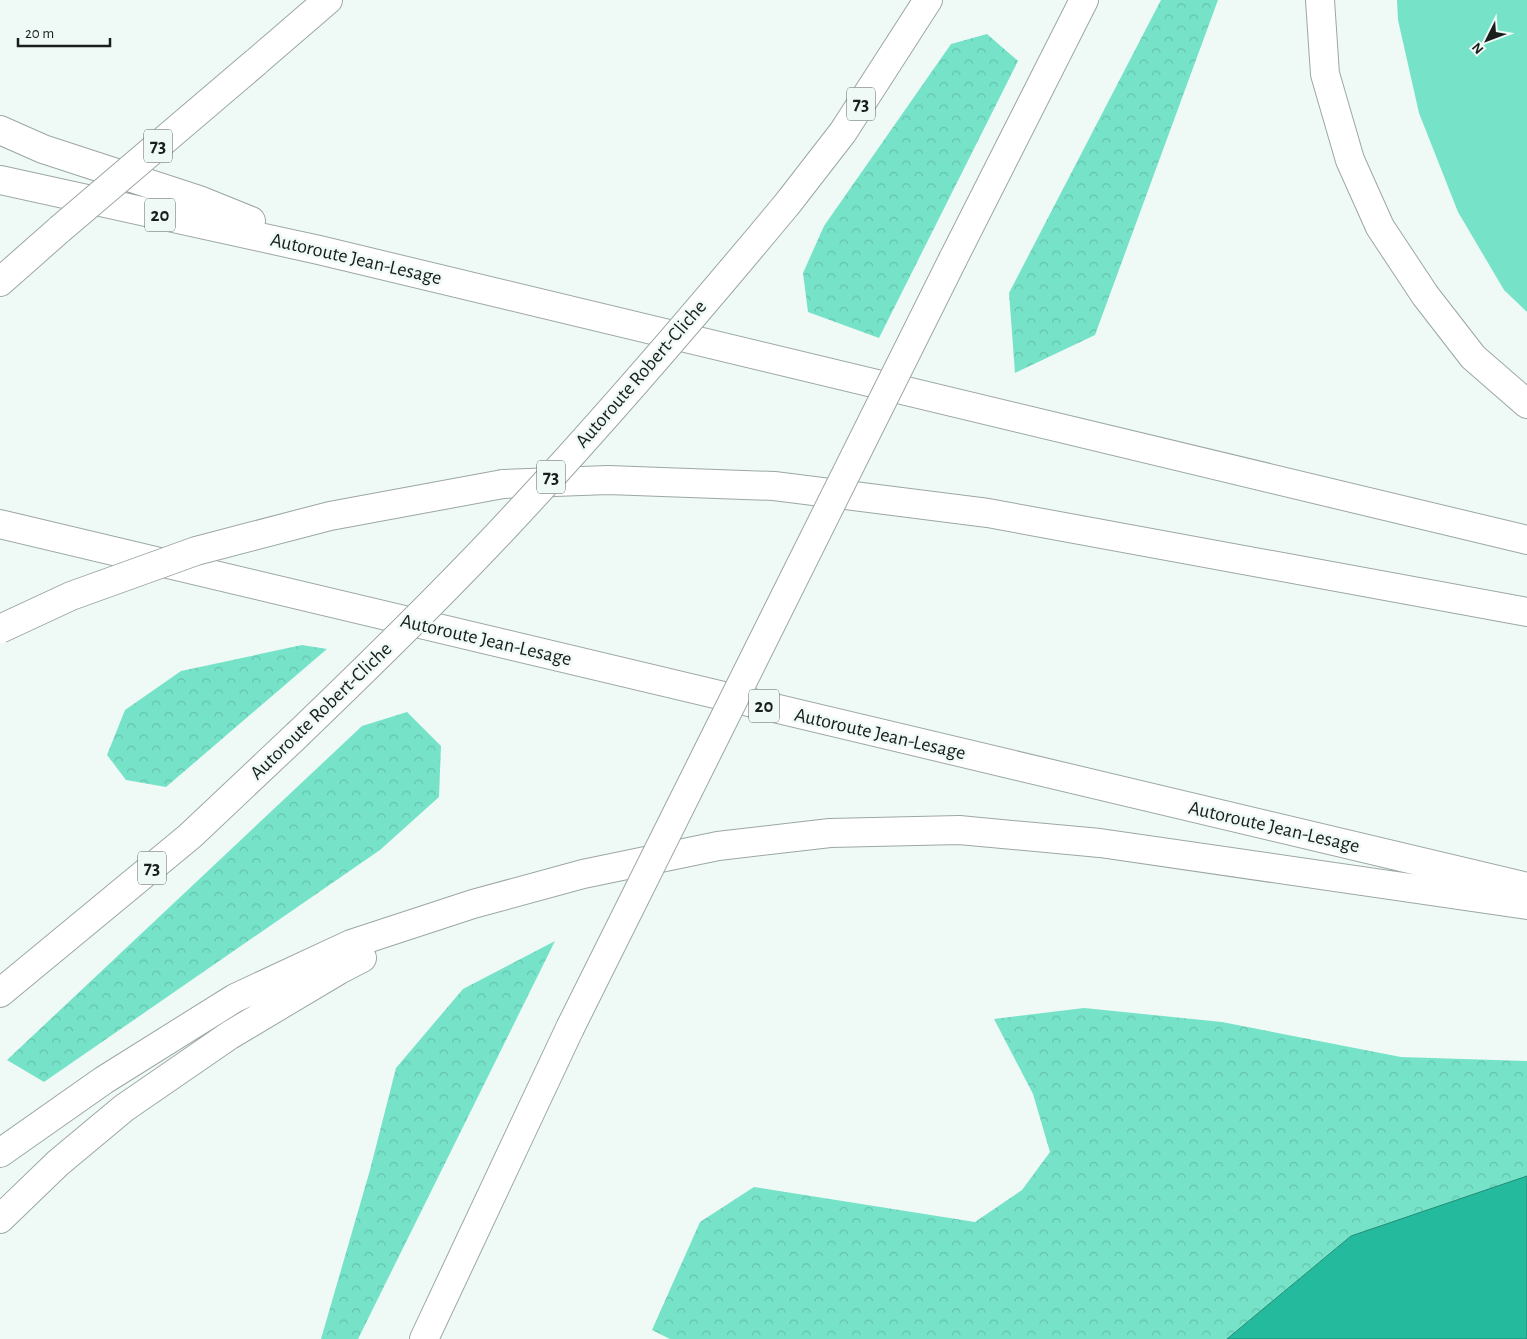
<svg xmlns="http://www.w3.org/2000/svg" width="1527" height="1339" viewBox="0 0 1527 1339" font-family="'Alegreya Sans',sans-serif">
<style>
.green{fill:#76e3c9}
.forest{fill:url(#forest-crowns)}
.water{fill:#24ba9d;stroke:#218b77}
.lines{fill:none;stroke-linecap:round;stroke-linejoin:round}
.motorway-casing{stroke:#9ca7a4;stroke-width:30}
.motorway{stroke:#fff;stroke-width:28}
.motorway-bridge-casing{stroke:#9ca7a4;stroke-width:30;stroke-linecap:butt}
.motorway-bridge{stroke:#fff;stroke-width:28}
.labels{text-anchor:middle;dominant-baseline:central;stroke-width:5;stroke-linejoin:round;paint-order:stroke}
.shield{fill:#effaf6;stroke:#5a605e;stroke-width:1}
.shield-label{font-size:19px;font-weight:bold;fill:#1a1e1d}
.street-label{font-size:20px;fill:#1a1e1d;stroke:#effaf6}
</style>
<defs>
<pattern id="forest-crowns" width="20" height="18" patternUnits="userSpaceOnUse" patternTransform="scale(1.25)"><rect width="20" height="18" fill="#76e3c9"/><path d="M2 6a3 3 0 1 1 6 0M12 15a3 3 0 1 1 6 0" fill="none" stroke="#66c2ac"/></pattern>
</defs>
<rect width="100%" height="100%" fill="#effaf6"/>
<path class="green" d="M1397 0H1527V312L1504 290 1458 212 1419 113 1398 20Z"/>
<path class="forest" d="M1161 0H1218L1095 335 1015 373 1009 293Z
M987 34 1018 61 879 338 808 312 803 273 824 226 951 44Z
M302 645 327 649 166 787 126 780 107 755 125 710 181 671Z
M407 712 441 746 439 797 380 850 44 1082 7 1060 362 726Z
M555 941 358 1339H321L370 1170 396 1068 463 989Z
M1084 1008 1222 1022 1401 1057 1527 1061V1176L1351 1236 1227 1339H670L652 1330 700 1222 754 1187 975 1222 1022 1190 1050 1152 1033 1094 994 1019Z"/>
<path class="water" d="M1527 1176V1339H1227L1351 1236Z"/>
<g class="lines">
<defs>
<path id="motorway" d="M1320 0 1325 74 1350 160 1380 227 1425 295 1473 357 1527 404
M256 62 328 0
M0 130 43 149 199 200 251 221
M0 180 319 250 1527 540
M788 203 843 132 928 0
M953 259 1084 0
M0 282 60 229
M503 484 608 480 774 486 988 513 1527 612
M0 524 1527 887
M0 993 190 836 297 735
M0 1153 104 1080 235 998 351 944 473 904 583 874 718 846 830 833 959 830 1100 843 1527 905
M0 1219 58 1163 124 1108 230 1035 339 970 362 958
M424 1339 570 1028"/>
</defs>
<use href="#motorway" class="motorway-casing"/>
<use href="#motorway" class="motorway"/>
<defs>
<path id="motorway-bridge" d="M60 229 256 62
M0 629 71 596 196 551 330 516 503 484
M297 735C372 663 447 590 518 513 611 413 700 309 788 203
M570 1028 953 259"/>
</defs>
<use href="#motorway-bridge" class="motorway-bridge-casing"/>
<use href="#motorway-bridge" class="motorway-bridge"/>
</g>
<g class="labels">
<g class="shield">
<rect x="847" y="87.5" width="28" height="33" rx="4"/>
<rect x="144" y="129.5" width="28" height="33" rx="4"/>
<rect x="145" y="198.5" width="30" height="33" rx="4"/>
<rect x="537" y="460.5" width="28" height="33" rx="4"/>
<rect x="749" y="689.5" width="30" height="33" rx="4"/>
<rect x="138" y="851.5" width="28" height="33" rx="4"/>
</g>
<g class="shield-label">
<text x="861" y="104">73</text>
<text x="158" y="146">73</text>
<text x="160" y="215">20</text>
<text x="551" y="477">73</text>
<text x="764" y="706">20</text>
<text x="152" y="868">73</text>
</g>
<g class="street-label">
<text transform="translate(356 259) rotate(13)">Autoroute Jean-Lesage</text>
<text transform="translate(641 374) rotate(-49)">Autoroute Robert-Cliche</text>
<text transform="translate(486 640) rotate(13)">Autoroute Jean-Lesage</text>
<text transform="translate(321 711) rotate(-44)">Autoroute Robert-Cliche</text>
<text transform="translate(880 734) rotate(13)">Autoroute Jean-Lesage</text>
<text transform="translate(1274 827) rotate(13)">Autoroute Jean-Lesage</text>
</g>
</g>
<g transform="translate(1487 40) rotate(228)" stroke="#effaf6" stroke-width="4" paint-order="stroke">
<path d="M0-4L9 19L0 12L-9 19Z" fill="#1a1e1d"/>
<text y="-8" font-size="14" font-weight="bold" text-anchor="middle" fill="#1a1e1d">N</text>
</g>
<path d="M18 38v8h92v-8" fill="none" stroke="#1a1e1d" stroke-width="2.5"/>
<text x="25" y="38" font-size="15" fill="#1a1e1d" stroke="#effaf6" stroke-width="4" paint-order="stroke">20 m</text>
</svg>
